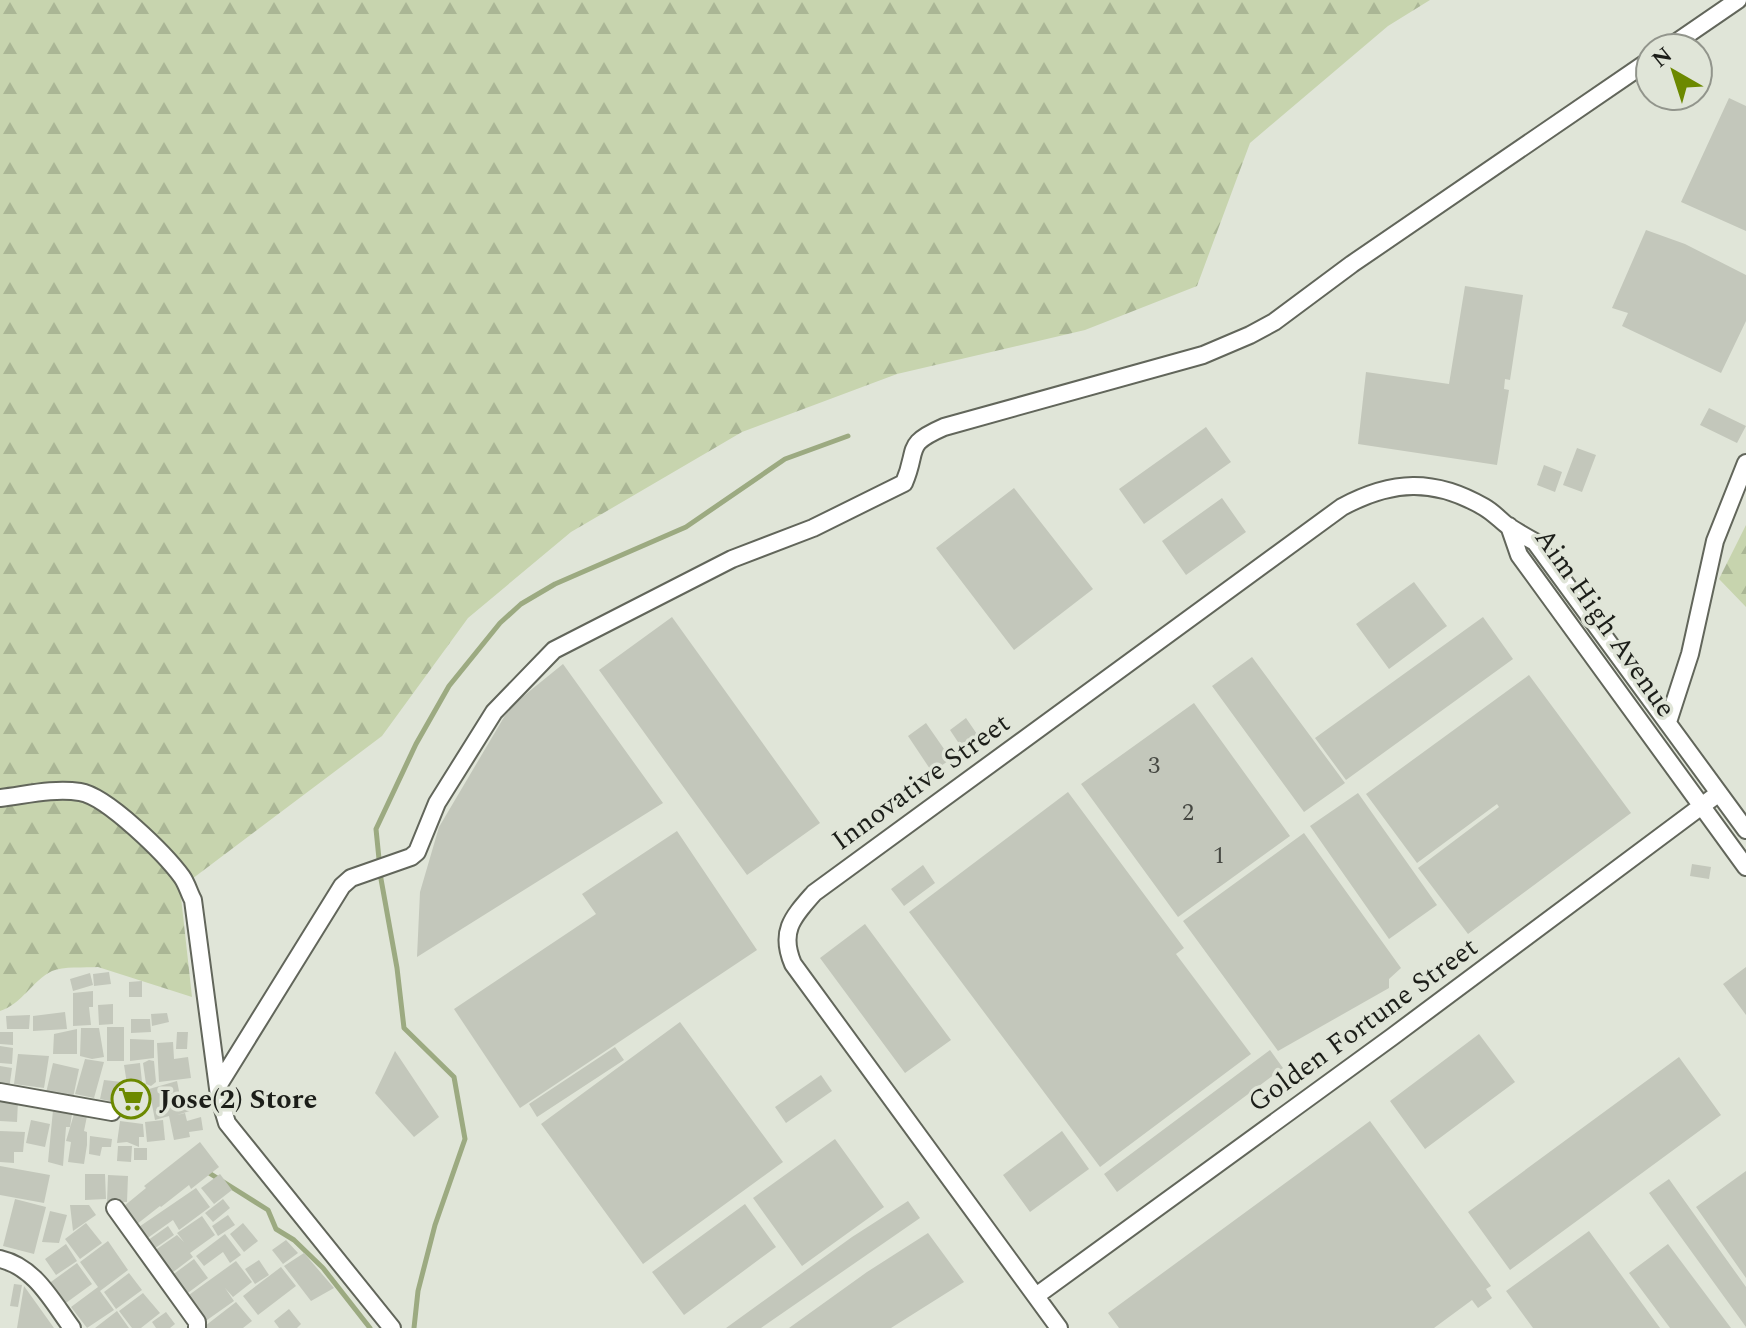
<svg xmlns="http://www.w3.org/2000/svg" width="1746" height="1328" viewBox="0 0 1746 1328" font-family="Spectral,serif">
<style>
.forest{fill:url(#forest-firs)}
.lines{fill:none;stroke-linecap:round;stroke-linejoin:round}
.stream{stroke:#9caa81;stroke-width:5}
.building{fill:#c3c7bb}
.minor-casing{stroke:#62665b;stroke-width:20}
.minor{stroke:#fff;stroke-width:16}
.labels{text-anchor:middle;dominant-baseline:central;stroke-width:7;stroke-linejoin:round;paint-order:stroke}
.number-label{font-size:24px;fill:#464842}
.street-label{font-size:28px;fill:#1c1e19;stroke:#e0e5d8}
.poi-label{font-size:28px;font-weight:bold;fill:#1c1e19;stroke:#e0e5d8;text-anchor:start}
</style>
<defs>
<pattern id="forest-firs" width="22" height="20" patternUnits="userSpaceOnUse" patternTransform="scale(2)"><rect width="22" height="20" fill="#c7d4ae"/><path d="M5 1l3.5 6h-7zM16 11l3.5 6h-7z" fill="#aab695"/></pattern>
</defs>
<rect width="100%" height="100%" fill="#e0e5d8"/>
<path class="forest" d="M0 0H1430L1388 26 1250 143 1197 286 1085 330 897 374 742 432 571 532 468 618 382 736 180 888 192 997 98 967C85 968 63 966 52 971 32 981 22 1004 0 1011Z
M1746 525V607L1719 579Z"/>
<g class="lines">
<path class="stream" d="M206 1171 268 1210 276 1229 294 1240 323 1268 370 1328
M414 1328 418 1291 435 1225 465 1139 454 1077 404 1028 397 968 381 879 376 829 416 744 449 686 500 623 521 604 555 584 686 527 785 459 848 436"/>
</g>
<path class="building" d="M1729 98 1746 106V231L1681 202Z
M1646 230 1685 244 1746 275V321L1721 373 1622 326 1628 313 1612 308Z
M1465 286 1523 295 1510 380 1505 379 1504 389 1509 390 1497 465 1358 444 1366 372 1449 384Z
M1709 408 1746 426 1737 443 1700 425Z
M1206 427 1231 462 1144 524 1119 489Z
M1577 448 1596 455 1582 492 1563 485Z
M1544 465 1562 472 1555 492 1537 485Z
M1014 488 1093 589 1014 650 936 548Z
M1222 498 1246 532 1186 575 1162 541Z
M1414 582 1447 626 1389 669 1356 624Z
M672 617 820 823 747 875 599 670Z
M1483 617 1513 659 1346 780 1315 738Z
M1252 657 1345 783 1304 812 1212 686Z
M563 664 663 803 417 957 420 892 439 827 510 707Z
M1529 675 1631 813 1468 934 1418 868 1499 807 1497 804 1417 863 1366 794Z
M1194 703 1290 836 1178 917 1081 784Z
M966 718 979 737 962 748 950 730Z
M926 723 951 759 932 772 908 736Z
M1068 792 1184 948 1176 954 1251 1054 1100 1167 909 912Z
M1358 793 1437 905 1389 939 1310 826Z
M677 831 757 950 520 1108 454 1009 596 914 582 894Z
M1304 833 1401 968 1389 979V988L1278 1051 1183 921Z
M1692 864 1711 867 1709 879 1690 876Z
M923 865 935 883 904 906 891 889Z
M865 924 951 1040 905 1073 820 958Z
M1746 967V1015L1723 984Z
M109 972 111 984 94 986 93 974Z
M90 973 93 985 73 991 70 979Z
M142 981V997H129V982Z
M93 991V1007H89L91 1025 73 1026V993Z
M113 1004V1024L99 1025 98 1005Z
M65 1012 67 1029 33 1031V1016Z
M167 1013 169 1022 152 1026 151 1014Z
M30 1015 29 1029H7L6 1016Z
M131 1019H150L151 1032 131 1033Z
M680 1022 783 1162 643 1264 541 1124Z
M107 1027H124V1061H107Z
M81 1028H99L104 1057 92 1059 80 1056Z
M77 1029V1054H53L54 1034Z
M0 1032H13V1045L0 1044Z
M177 1032H188L187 1049H176Z
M1479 1034 1515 1082 1425 1149 1390 1101Z
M130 1039 154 1040V1058L130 1061Z
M173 1042 174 1059 188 1057 191 1078 159 1082 157 1043Z
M0 1046 13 1048 12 1064 0 1063Z
M615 1047 624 1060 537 1117 529 1104Z
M1270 1050 1283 1068 1117 1192 1104 1174Z
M395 1051 439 1117 414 1137 375 1093Z
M18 1054 49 1056 44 1088 14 1084Z
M1679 1057 1721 1115 1510 1270 1468 1212Z
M85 1059 104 1062 94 1098 75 1094Z
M149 1060 154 1061 156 1082 151 1086 146 1084 143 1063Z
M53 1063 79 1069 73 1098 46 1093Z
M140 1063 142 1082 127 1084 124 1065Z
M0 1066 12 1068 9 1089 0 1088Z
M821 1075 832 1091 786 1123 775 1107Z
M104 1080 122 1082 119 1103 100 1099Z
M177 1081 180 1096 161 1102 192 1095 196 1109 177 1115 185 1113 187 1121 201 1117 203 1130 189 1132 190 1137 174 1140 169 1116 155 1120 149 1089Z
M145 1083 151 1103 128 1105 130 1085Z
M0 1100 18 1101 17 1122 0 1121Z
M53 1110 72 1114 70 1127H66L63 1166 48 1162Z
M74 1114 87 1116 84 1131 87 1132V1145L84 1164 68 1162 71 1142 66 1141Z
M31 1120 50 1124 45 1147 26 1143Z
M163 1120 165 1140 147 1142 145 1122Z
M120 1121 143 1124 144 1137H139V1147L127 1142 117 1143Z
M1370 1121 1491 1286 1486 1289 1492 1298 1478 1308 1472 1300 1434 1328H1119L1108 1313Z
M0 1131 25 1132 23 1152H14V1163L0 1162Z
M1062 1131 1089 1169 1030 1212 1003 1175Z
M90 1136 112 1139 111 1147H102L100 1156 89 1154Z
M835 1139 884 1207 802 1266 753 1198Z
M200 1142 219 1167 191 1189 189 1185 161 1207 160 1206 132 1228 118 1211 146 1188 144 1186Z
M118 1146H132L131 1162 117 1161Z
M134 1148H147V1160H134Z
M0 1166 50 1175 44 1203 0 1195Z
M1746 1171V1278L1696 1207Z
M85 1174H105L106 1199 85 1200Z
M220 1174 232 1190 214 1204 201 1188Z
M108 1175 128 1176 127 1202H107Z
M1669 1179 1746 1287V1327L1649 1193Z
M196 1188 210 1207 179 1230 173 1220 142 1242 133 1231Z
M15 1199 46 1207 34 1254 3 1246Z
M223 1199 230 1208 213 1222 205 1213Z
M908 1201 920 1218 761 1328H726L852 1237Z
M745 1204 776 1247 684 1315 652 1272Z
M70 1205H89L96 1215 73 1231Z
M50 1211 67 1215 59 1243 42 1242Z
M228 1215 235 1225 218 1236 212 1226Z
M202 1216 215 1235 190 1253 193 1257 168 1276 151 1253 177 1235 184 1242 177 1233Z
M86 1223 102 1243 80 1259 65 1239Z
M243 1223 258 1241 244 1252 230 1234Z
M168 1226 174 1235 151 1251 144 1243Z
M1589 1231 1660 1328H1533L1506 1291Z
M928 1233 964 1282 891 1328H789L867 1272Z
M225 1234 241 1255 230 1263 223 1252 204 1266 196 1256Z
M286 1240 298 1253 283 1264 272 1250Z
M108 1241 128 1270 100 1291 114 1310 87 1328 71 1307 98 1287 80 1262Z
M66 1244 77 1261 56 1275 45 1259Z
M1668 1244 1731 1328H1670L1629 1273Z
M304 1253 334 1288 311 1301 284 1266Z
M194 1259 208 1278 181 1298 167 1279Z
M259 1260 269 1275 255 1284 245 1269Z
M236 1261 252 1282 233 1297 225 1288 234 1301 200 1325 182 1300Z
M77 1263 92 1284 59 1308 44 1287Z
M281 1267 296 1286 258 1315 243 1296Z
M129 1273 142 1290 116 1309 104 1292Z
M14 1284 22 1285 18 1307 10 1306Z
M24 1286 54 1328H17Z
M143 1293 160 1313 141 1328H132L119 1311Z
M236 1302 252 1321 243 1328H207L205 1326Z
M289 1309 301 1324 297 1328H279L274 1321Z
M117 1311 129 1328H95Z
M166 1312 175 1324 170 1328H156L152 1322Z"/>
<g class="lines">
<defs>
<path id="minor" d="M1668 48 1738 0
M1509 526 1519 555 1746 867
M1668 722 1690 654 1715 541 1746 463
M0 798C26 795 53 788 80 792 107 796 166 855 182 877 187 884 189 893 193 900L219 1096 227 1123 392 1328
M218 1086 342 886 351 878 411 857 417 852 437 803 494 712 554 650 732 559 813 528 904 483C919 448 903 445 944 427L1203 355 1250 335 1274 322 1352 264 1650 60
M0 1092 112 1112
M115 1208 197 1322V1328
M0 1259C35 1267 52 1301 72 1328
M1036 1296 1392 1037 1719 793
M1059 1328 793 964C779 931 793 917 814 893L1342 507C1392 480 1434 478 1484 507 1493 512 1500 520 1508 526 1517 532 1526 537 1535 542L1746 830"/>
</defs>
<use href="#minor" class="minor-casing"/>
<use href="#minor" class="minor"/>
</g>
<defs>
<symbol id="supermarket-ring" viewBox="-11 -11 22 22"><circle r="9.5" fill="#e0e5d8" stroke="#6c8900" stroke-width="1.5"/><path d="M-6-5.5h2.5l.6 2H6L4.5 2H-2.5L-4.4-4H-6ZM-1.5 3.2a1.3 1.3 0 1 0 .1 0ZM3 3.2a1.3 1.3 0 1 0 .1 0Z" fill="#6c8900"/></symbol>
</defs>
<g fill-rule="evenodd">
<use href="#supermarket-ring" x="109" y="1077" width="44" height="44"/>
</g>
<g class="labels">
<g class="number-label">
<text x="1154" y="766">3</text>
<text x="1188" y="813">2</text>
<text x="1219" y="856">1</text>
</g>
<g class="street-label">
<text transform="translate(1605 623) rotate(55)">Aim High Avenue</text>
<text transform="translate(921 782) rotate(-36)">Innovative Street</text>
<text transform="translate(1363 1025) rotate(-36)">Golden Fortune Street</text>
</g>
<g class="poi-label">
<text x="159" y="1099">Jose(2) Store</text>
</g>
</g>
<g transform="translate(1674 72) rotate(321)"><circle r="38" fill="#e0e5d8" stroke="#92958c" stroke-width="2"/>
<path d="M0-6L14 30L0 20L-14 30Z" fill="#6c8900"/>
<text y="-12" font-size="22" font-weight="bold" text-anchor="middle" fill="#1c1e19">N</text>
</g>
</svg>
